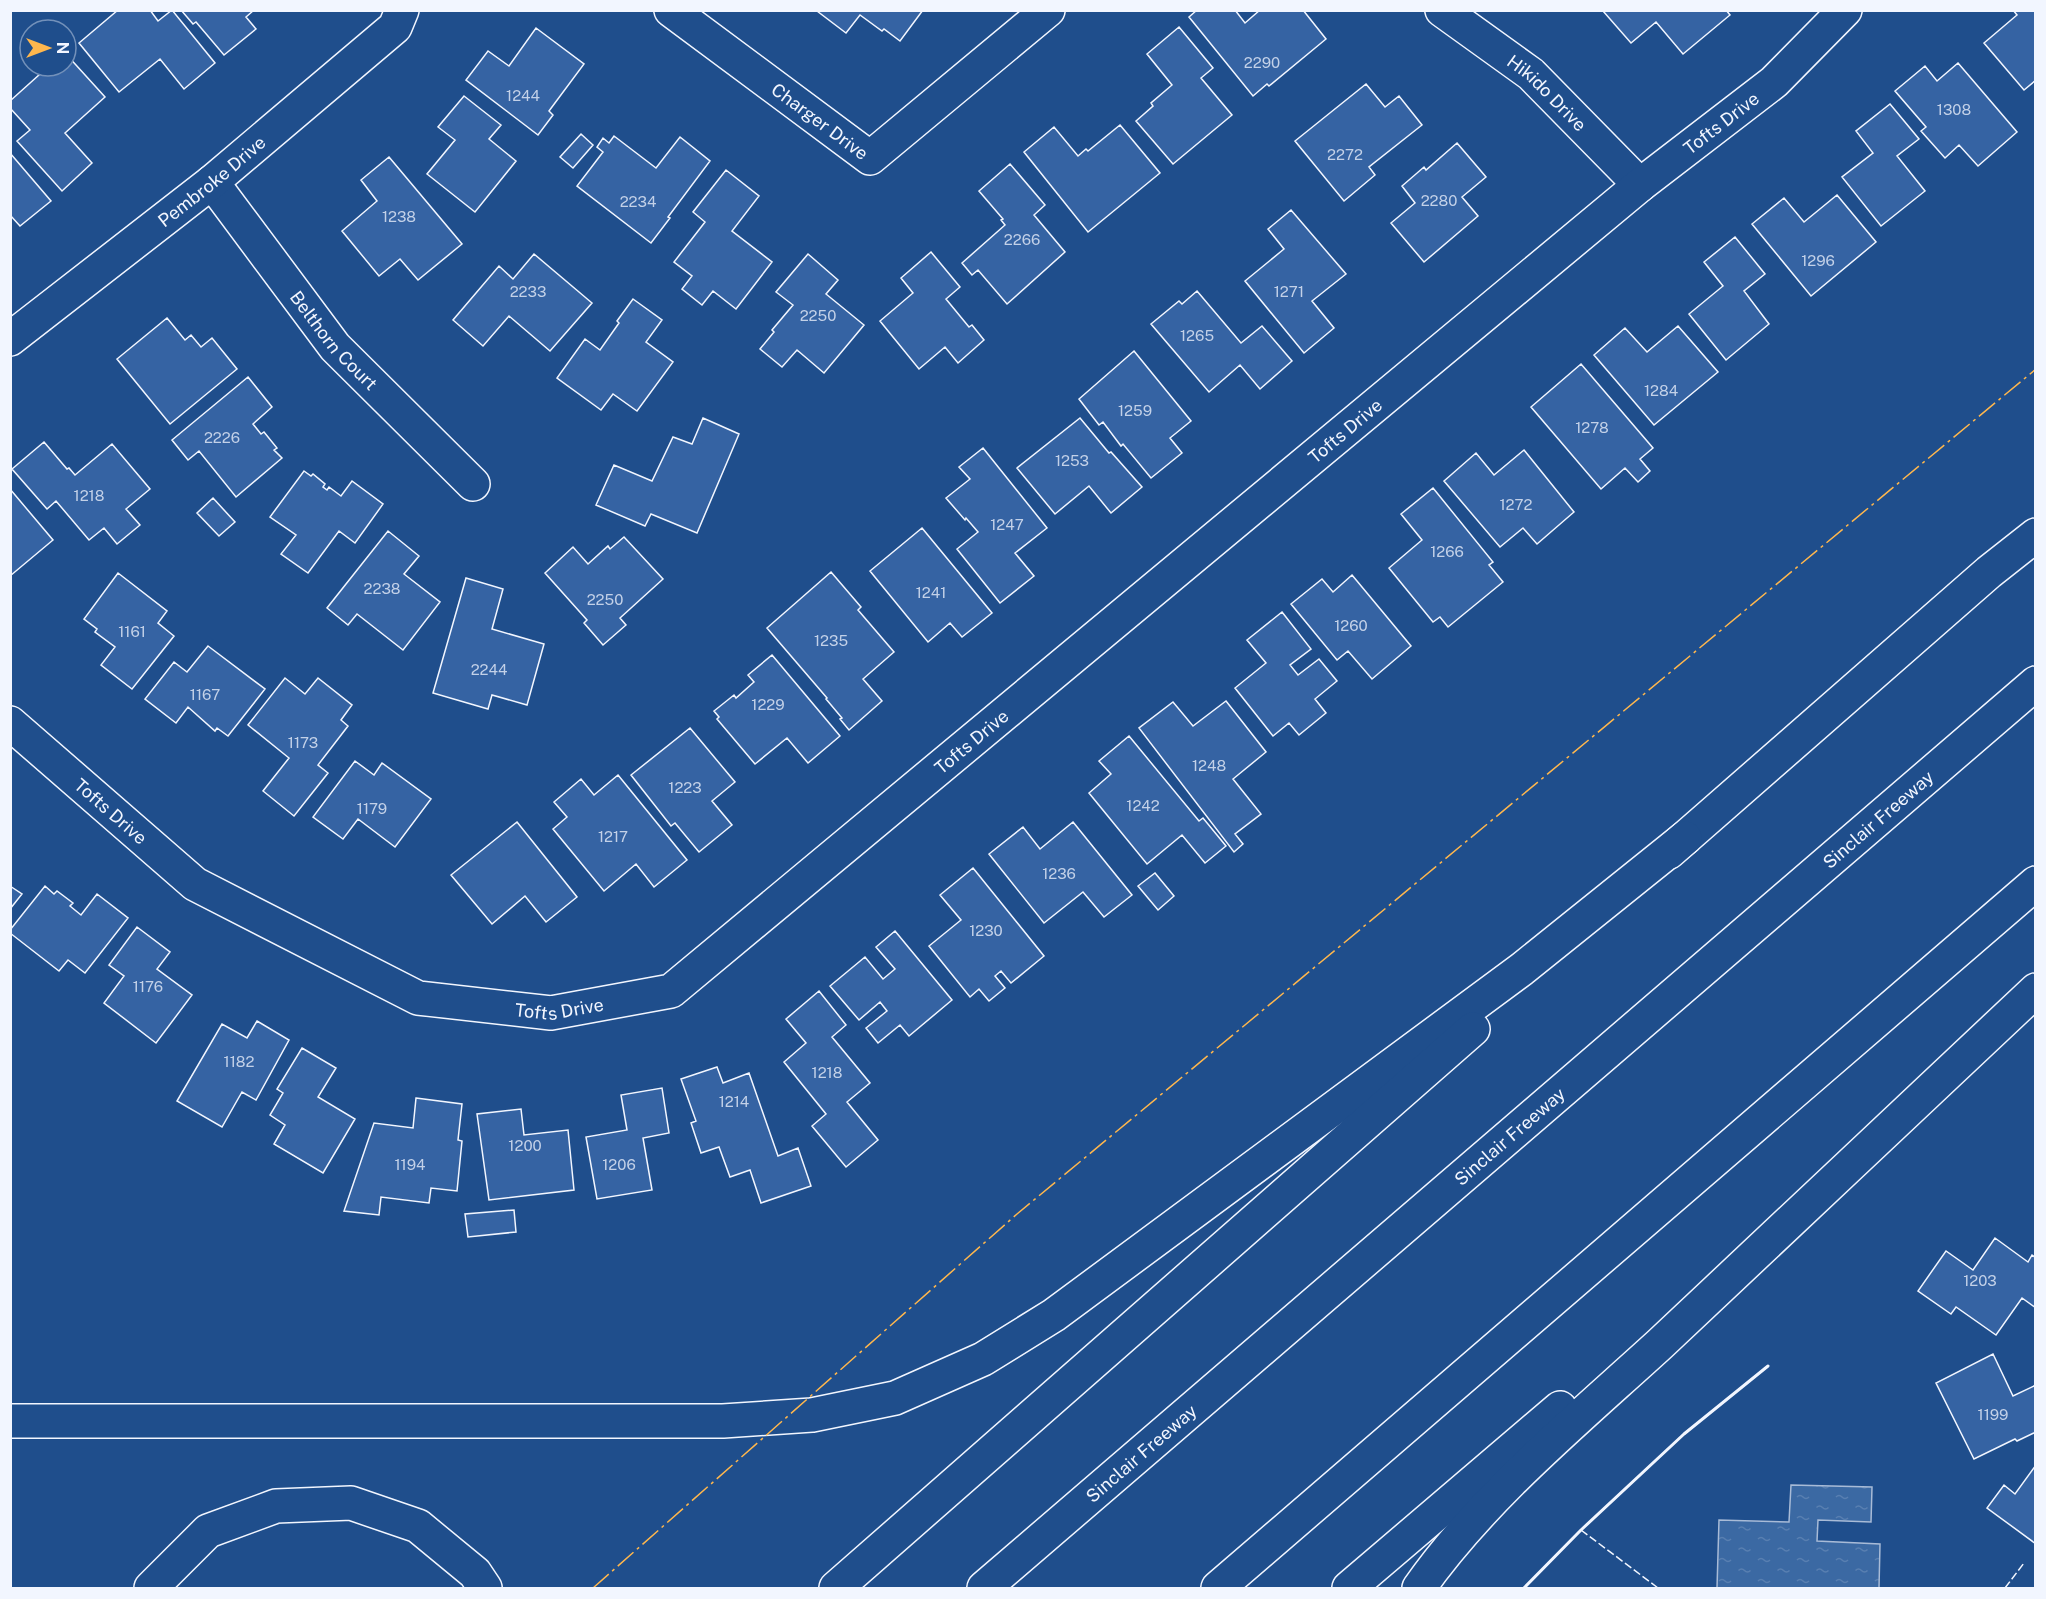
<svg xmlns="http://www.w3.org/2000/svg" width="2046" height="1599" viewBox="0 0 2046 1599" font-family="'Public Sans',sans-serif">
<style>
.water{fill:url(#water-ripples);stroke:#a8bbd7;stroke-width:1.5}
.building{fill:#3563a3;stroke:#f2f6ff;stroke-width:1.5}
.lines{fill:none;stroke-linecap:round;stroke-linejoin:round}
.minor-casing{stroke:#f2f6ff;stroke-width:36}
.highway-casing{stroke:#f2f6ff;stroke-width:36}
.minor{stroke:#1f4e8c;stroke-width:33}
.highway{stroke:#1f4e8c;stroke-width:33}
.fence{stroke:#f2f6ff;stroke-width:1.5;stroke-dasharray:8 3;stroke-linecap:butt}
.wall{stroke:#f2f6ff;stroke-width:3}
.power{stroke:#ffb74d;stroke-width:1.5;stroke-dasharray:21 4.5 3 4.5;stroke-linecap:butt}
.labels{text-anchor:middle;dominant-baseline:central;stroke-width:4.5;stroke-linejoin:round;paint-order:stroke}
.number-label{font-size:15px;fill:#c3d1e8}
.street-label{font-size:18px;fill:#f2f6ff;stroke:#1f4e8c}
</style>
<defs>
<pattern id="water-ripples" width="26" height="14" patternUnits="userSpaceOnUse" patternTransform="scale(1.5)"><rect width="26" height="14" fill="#3b69a3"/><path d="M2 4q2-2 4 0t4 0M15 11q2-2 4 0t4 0" fill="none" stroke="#587fb1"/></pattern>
</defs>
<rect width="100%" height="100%" fill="#1f4e8c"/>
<path class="water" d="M1791 1485 1872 1487 1871 1522 1818 1520 1817 1541 1880 1544 1879 1588H1717L1719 1520 1789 1522Z"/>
<path class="building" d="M118 10H150L158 21 172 10 215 63 184 89 160 59 119 92 79 43Z
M181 10H254L246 17 256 29 224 55 196 22 193 24Z
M923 10 900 41 884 29 882 31 860 15 846 33 817 11Z
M1197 10H1235L1245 23 1260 10H1303L1326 39 1269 86 1267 84 1253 96 1189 17Z
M1726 10 1730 15 1683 54 1656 22 1631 43 1603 11Z
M2013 10H2036V80L2024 90 1984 43 2017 15Z
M1179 27 1213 68 1201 78 1232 115 1173 164 1136 121 1153 106 1151 103 1172 85 1147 54Z
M536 28 584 64 549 111 553 115 538 135 466 80 488 51 509 66Z
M66 54 105 97 65 133 92 163 62 191 17 141 30 130 10 108V101L49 66H66Z
M1958 63 2017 132 1978 166 1959 145 1945 158 1921 131 1926 127 1895 91 1925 66 1937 81Z
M1366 84 1385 107 1399 96 1422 125 1369 167 1375 175 1344 201 1295 141Z
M464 96 501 125 489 139 516 161 475 212 427 174 455 140 438 127Z
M1890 104 1919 139 1897 156 1925 191 1881 226 1842 177 1873 153 1856 131Z
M1120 125 1160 173 1088 232 1024 152 1054 127 1078 156 1086 149 1088 151Z
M581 134 593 145 573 168 560 157Z
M614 136 656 168 680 137 710 161 668 217 670 218 651 243 577 186 603 152 597 147 603 138 609 143Z
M1457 143 1486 177 1462 197 1478 216 1424 262 1391 223 1415 203 1402 186 1424 167 1426 170Z
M10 153 51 201 20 226 10 215Z
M389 157 462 244 418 280 400 259 379 276 342 231 377 201 361 180Z
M1010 164 1045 205 1034 215 1065 252 1007 304 978 270 972 275 962 263 1005 225 1001 220 1003 219 979 191Z
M726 170 759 196 732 231 772 262 736 309 713 291 702 305 682 289 692 276 674 262 705 222 693 212Z
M1837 195 1876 242 1811 296 1752 224 1784 198 1804 222Z
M1291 210 1346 274 1312 301 1334 328 1304 353 1245 281 1284 249 1268 229Z
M1735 237 1765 274 1744 291 1769 324 1726 360 1689 314 1723 286 1704 262Z
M931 252 960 287 946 299 969 327 972 325 984 340 958 363 945 347 919 369 880 321 913 293 901 278Z
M534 254 592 303 550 351 509 316 483 346 453 320 499 266 513 279Z
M808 254 838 280 826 294 864 325 824 373 797 350 782 367 760 349 774 332 772 330 793 305 776 292Z
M1197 291 1241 343 1262 326 1292 361 1260 389 1240 365 1209 392 1151 324 1179 301 1182 304Z
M633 299 662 320 646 342 673 362 637 411 613 394 601 410 557 378 585 339 600 350 619 323 617 321Z
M167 318 185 340 191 335 201 347 212 338 237 369 170 424 117 359Z
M1678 326 1718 372 1654 425 1594 355 1625 328 1647 352Z
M1134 351 1191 421 1170 438 1182 453 1151 478 1123 444 1121 446 1103 422 1099 425 1079 399Z
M1581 364 1653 448 1640 459 1650 471 1638 482 1625 468 1601 489 1531 407Z
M248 377 272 407 253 424 261 434 264 432 277 448 274 450 282 458 236 497 199 451 188 460 172 440Z
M703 418 739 434 697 533 651 514 645 526 596 505 614 465 652 481 673 437 692 444Z
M1080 418 1109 453 1111 452 1142 487 1111 513 1089 486 1055 514 1017 468Z
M44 442 67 469 69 468 75 475 112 444 150 489 126 509 140 525 117 544 104 528 89 540 56 501 47 509 12 469Z
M983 448 1047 528 1015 553 1034 576 1000 603 957 549 978 532 966 518 965 520 946 498 970 479 959 467Z
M1524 450 1574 512 1537 544 1523 528 1500 547 1444 481 1476 453 1494 475Z
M304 471 311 476 313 474 325 484 323 487 327 490 329 487 341 496 352 481 383 504 355 543 339 531 308 573 281 554 296 535 270 517Z
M1433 488 1493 562 1489 565 1503 582 1448 627 1440 617 1433 622 1389 568 1422 540 1401 514Z
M10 489 53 540 10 576Z
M213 498 235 522 219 536 197 513Z
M922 528 992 613 962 637 950 623 928 642 870 571Z
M388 531 419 556 404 574 440 602 403 650 357 614 348 625 327 608Z
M624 537 663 579 620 618 626 625 603 645 584 623 587 620 545 573 573 547 588 564 608 546 610 549Z
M831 572 861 607 858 610 894 652 863 679 882 701 849 730 840 719 842 718 826 699 827 698 767 628Z
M118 573 167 611 158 623 174 636 132 689 101 665 115 647 95 632 97 629 84 619Z
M1352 575 1411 646 1372 679 1348 651 1337 660 1291 604 1322 579 1333 592Z
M466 578 503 589 492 629 544 644 527 705 492 695 488 709 433 693Z
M1282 612 1311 649 1290 665 1298 675 1319 659 1337 681 1315 699 1326 713 1299 735 1289 723 1273 736 1235 688 1266 663 1247 640Z
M208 646 265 689 228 736 217 728 215 731 188 707 176 723 145 699 174 662 187 672Z
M772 655 840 736 808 763 787 738 755 764 717 719 719 717 714 711 734 695 736 698 754 682 748 675Z
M285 678 305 694 318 678 352 705 341 720 348 726 318 765 328 773 294 816 263 791 289 758 248 725Z
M1226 701 1266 752 1233 779 1261 814 1235 834 1243 844 1234 852 1139 728 1173 702 1193 726Z
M690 728 735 782 712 801 732 825 699 852 675 823 671 826 631 775Z
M1129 736 1199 821 1203 818 1226 846 1205 863 1182 835 1147 864 1089 793 1111 774 1099 761Z
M355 761 374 775 382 763 431 799 395 847 358 819 343 839 313 817Z
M618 775 687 860 654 887 636 864 604 891 553 829 567 817 554 802 581 779 594 795Z
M517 822 577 897 546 922 525 896 492 924 451 875Z
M1073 822 1132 895 1104 917 1083 892 1044 923 989 854 1023 827 1040 849Z
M973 868 1044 956 1011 983 1001 971 995 976 1005 988 989 1001 979 989 970 997 929 946 961 920 940 895Z
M1155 873 1174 896 1158 910 1138 886Z
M10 886 22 894 10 909Z
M45 886 54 894 57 891 73 903 70 906 81 915 97 894 128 918 85 973 68 960 59 971 10 933V930Z
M137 927 170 952 157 969 192 995 156 1043 104 1003 124 976 109 965Z
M895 931 952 1000 909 1036 900 1025 878 1043 866 1028 887 1011 880 1002 859 1020 830 986 865 957 883 979 895 969 876 947Z
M819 991 846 1025 832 1037 870 1083 847 1102 878 1140 846 1167 812 1126 826 1114 784 1062 806 1043 786 1019Z
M257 1021 289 1040 256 1100 242 1092 222 1127 177 1101 222 1024 247 1038Z
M302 1048 336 1068 318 1097 355 1119 323 1173 274 1144 285 1125 270 1115 283 1093 277 1089Z
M717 1067 723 1083 749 1073 778 1156 798 1148 811 1186 761 1203 750 1170 730 1177 719 1147 701 1153 691 1123 696 1121 681 1079Z
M662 1088 669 1133 643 1138 652 1190 597 1199 586 1137 627 1130 621 1095Z
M416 1098 462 1104 458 1140 462 1141 457 1191 431 1188 429 1203 381 1197 379 1215 344 1211 374 1123 413 1128Z
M521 1109 524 1135 568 1130 574 1190 489 1200 477 1114Z
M514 1210 516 1232 468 1237 465 1214Z
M1995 1238 2028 1262 2032 1255 2036 1258V1308L2022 1298 1996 1335 1956 1307 1951 1314 1918 1291 1946 1251 1973 1270Z
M1993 1354 2013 1396 2036 1385V1432L2017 1441 2015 1439 1974 1459 1936 1383Z
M2036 1465V1544L1987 1508 2004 1485 2015 1494Z"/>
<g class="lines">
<defs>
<g id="minor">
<path id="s1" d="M671 10 870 158 1048 10"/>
<path id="s2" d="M1442 10 1531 74 1640 185"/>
<path id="s3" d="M212 182 335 347 473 484"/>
<path id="s4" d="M10 339 212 182 395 27 402 10"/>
<path id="s5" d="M10 723 195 884 418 998 551 1013 671 991 1640 185 1774 82 1845 10"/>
</g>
<g id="highway">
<path d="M1669 852 1989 572 2036 535"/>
<path d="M10 1421H723L812 1415 895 1398 983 1359 1054 1315 1522 969 1685 838"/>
<path d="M151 1588 208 1531 276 1506 351 1503 418 1526 475 1573 485 1588"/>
<path d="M836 1588 1473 1029"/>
<path id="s6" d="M984 1588 2036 683"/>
<path d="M1218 1588 2036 883"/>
<path d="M1349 1588 1560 1408"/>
<path d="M1419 1588C1482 1498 1578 1419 1660 1344 1785 1226 1911 1108 2036 990"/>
</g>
</defs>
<use href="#minor" class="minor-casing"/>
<use href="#highway" class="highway-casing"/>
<use href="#minor" class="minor"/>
<use href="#highway" class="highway"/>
<path class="fence" d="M1581 1530 1658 1588
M2005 1588 2024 1563"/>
<path class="wall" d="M1524 1588 1581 1530 1684 1434 1768 1366"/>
<path class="power" d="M593 1588 1017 1214 2036 369"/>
</g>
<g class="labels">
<g class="number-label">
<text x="1262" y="62">2290</text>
<text x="523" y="95">1244</text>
<text x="1954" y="109">1308</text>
<text x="1345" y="154">2272</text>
<text x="1439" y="200">2280</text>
<text x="638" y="201">2234</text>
<text x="399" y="216">1238</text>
<text x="1022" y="239">2266</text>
<text x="1818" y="260">1296</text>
<text x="528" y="291">2233</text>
<text x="1289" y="291">1271</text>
<text x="818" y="315">2250</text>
<text x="1197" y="335">1265</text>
<text x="1661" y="390">1284</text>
<text x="1135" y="410">1259</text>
<text x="1592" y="427">1278</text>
<text x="222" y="437">2226</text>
<text x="1072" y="460">1253</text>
<text x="89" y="495">1218</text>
<text x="1516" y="504">1272</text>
<text x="1007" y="524">1247</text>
<text x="1447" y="551">1266</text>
<text x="382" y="588">2238</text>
<text x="931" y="592">1241</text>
<text x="605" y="599">2250</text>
<text x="1351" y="625">1260</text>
<text x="132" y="631">1161</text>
<text x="831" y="640">1235</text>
<text x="489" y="669">2244</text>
<text x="205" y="694">1167</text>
<text x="768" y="704">1229</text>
<text x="303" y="742">1173</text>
<text x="1209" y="765">1248</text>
<text x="685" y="787">1223</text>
<text x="1143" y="805">1242</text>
<text x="372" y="808">1179</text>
<text x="613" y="836">1217</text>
<text x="1059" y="873">1236</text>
<text x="986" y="930">1230</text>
<text x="148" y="986">1176</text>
<text x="239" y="1061">1182</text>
<text x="827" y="1072">1218</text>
<text x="734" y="1101">1214</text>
<text x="525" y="1145">1200</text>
<text x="410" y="1164">1194</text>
<text x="619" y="1164">1206</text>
<text x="1980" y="1280">1203</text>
<text x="1993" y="1414">1199</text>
</g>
<g class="street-label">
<text stroke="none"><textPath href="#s2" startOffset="134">Hikido Drive</textPath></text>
<text stroke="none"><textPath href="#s1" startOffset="186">Charger Drive</textPath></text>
<text stroke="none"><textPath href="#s5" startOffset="2114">Tofts Drive</textPath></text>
<text stroke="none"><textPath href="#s4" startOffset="256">Pembroke Drive</textPath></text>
<text stroke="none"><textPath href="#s3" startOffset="200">Belthorn Court</textPath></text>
<text stroke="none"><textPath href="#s5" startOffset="1628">Tofts Drive</textPath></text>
<text stroke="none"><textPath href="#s5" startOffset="1142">Tofts Drive</textPath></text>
<text stroke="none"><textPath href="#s5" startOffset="134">Tofts Drive</textPath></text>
<text stroke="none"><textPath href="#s6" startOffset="1179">Sinclair Freeway</textPath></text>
<text stroke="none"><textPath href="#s5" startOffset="638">Tofts Drive</textPath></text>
<text stroke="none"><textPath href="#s6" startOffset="693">Sinclair Freeway</textPath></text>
<text stroke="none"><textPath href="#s6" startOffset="207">Sinclair Freeway</textPath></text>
</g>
</g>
<rect width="2046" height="1599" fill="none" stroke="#f2f6ff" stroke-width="24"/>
<g transform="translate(48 48) rotate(90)"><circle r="28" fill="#1f4e8c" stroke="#7391ba" stroke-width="1.5"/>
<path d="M0-4.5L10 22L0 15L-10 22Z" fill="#ffb74d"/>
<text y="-9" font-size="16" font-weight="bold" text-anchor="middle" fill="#f2f6ff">N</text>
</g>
</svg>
